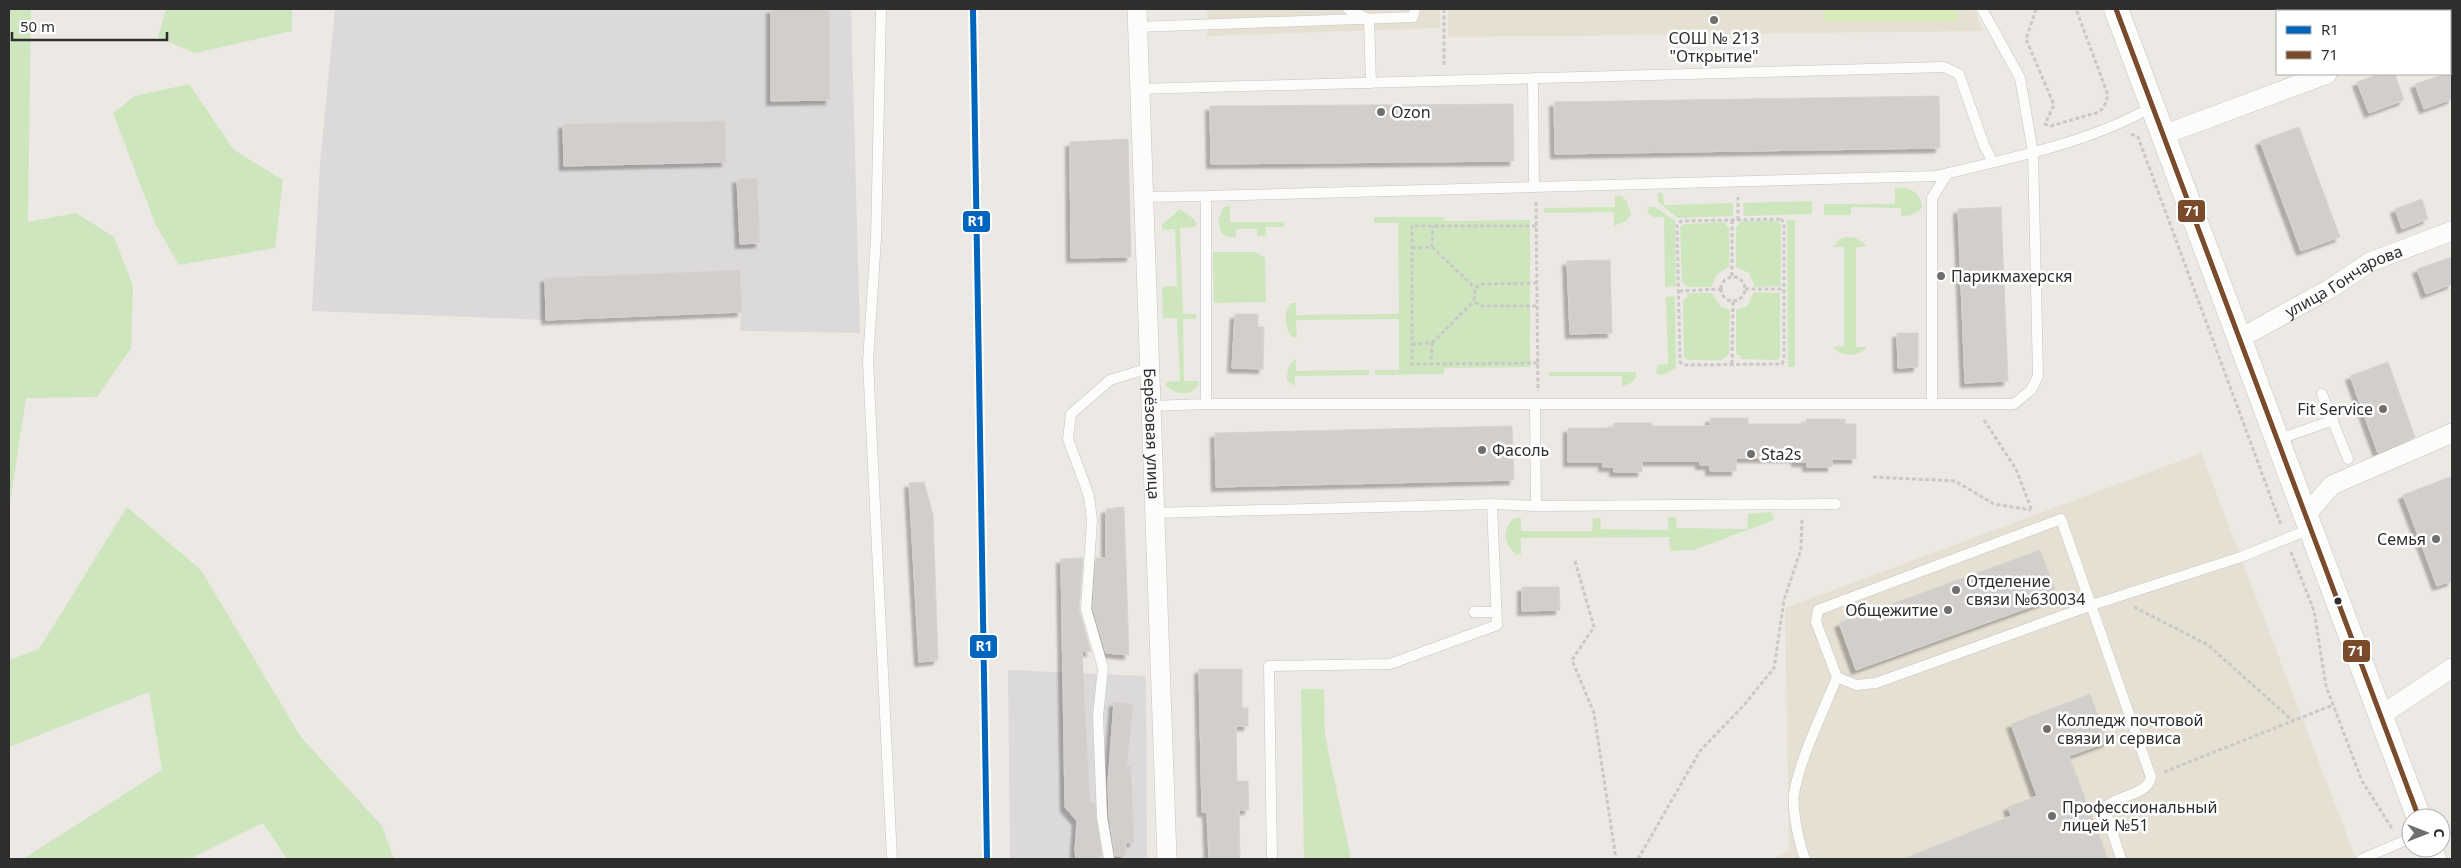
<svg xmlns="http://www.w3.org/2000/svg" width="2461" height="868" viewBox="0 0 2461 868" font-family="'Noto Sans',sans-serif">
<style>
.industrial{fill:#dcd9db}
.education{fill:#e6e0d3}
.green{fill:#cee6be}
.pitch{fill:#d9eabb}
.building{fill:#d1cecb;stroke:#d7d4d0;filter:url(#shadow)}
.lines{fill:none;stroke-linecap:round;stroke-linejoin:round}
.service-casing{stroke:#c5c4c5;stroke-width:11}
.minor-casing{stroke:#c5c4c5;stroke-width:20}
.tertiary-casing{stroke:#c5c4c5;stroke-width:25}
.path{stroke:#c9c9c8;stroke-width:3;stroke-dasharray:4 2.5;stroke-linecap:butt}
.service{stroke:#fcfcfb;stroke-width:10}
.minor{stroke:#fcfcfb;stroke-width:19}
.tertiary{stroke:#fcfcfb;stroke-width:24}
.bus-1-casing{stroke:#fff;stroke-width:9}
.bus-1{stroke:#7a4b2a;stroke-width:5}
.rail-1-casing{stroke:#fff;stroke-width:10}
.rail-1{stroke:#0065bd;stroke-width:6}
.poi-dot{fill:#706f6e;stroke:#fff;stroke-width:2}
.bus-dot{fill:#2e2e2e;stroke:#fff;stroke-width:2}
.labels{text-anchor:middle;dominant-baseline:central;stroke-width:5;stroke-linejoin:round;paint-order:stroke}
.poi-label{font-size:16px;fill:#2e2e2e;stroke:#fff;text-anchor:start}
.street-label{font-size:16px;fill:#2e2e2e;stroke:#fff}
.line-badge{stroke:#fff;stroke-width:2}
.badge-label{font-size:14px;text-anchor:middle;font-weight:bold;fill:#fff}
</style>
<defs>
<filter id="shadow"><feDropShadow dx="-4.5" dy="4.5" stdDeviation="1" flood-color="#0004"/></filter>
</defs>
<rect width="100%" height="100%" fill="#ece8e4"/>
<path class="industrial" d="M335 9H851L860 333 740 331 741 312 546 320 312 311 320 164Z
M1008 670 1146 676 1147 859H1010Z"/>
<path class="education" d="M1207 9H1440V28L1207 36Z
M1448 9H1975L1983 31 1448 37Z
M2201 453 2356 859H1772L1789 850 1785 608Z"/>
<path class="green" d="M9 9H31L28 222 76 213 114 237 133 286 131 348 97 397 26 398 9 510Z
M166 9H292V31L195 53 158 37Z
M189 84 234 150 283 180 275 248 179 265 155 223 113 113 135 96Z
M1895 188C1909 187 1920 191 1922 207 1916 215 1911 216 1901 216V208L1851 207V215H1824V204H1895Z
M1658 192 1663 194 1664 205 1733 203V216L1678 218 1658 202Z
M1615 196H1622L1627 202 1631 214 1626 221 1614 226V212L1544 213V208L1615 207Z
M1812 201V214L1744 216 1743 203Z
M1230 205V222H1284V227H1266V236H1257V229H1236V237H1228L1221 233 1218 220 1224 207Z
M1647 207H1655L1675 221 1676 286 1665 287 1664 217H1654L1649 214Z
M1180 209 1195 220 1197 227 1180 228 1183 314H1195L1197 316 1196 319H1183L1184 381H1198L1199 384C1191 397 1177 395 1166 386V382L1180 381 1177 318H1163L1162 287 1177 286 1175 229 1162 230V225Z
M1374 217H1444L1445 221 1530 220V367L1444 368V374L1375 375V370H1399V319L1296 320 1297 337H1292C1284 326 1283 315 1291 303H1296V315L1399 314 1398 223H1374Z
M1787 220H1795V367H1788Z
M1742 221H1778L1781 225V286L1755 287 1749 273 1736 267V227Z
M1724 222 1729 228V267L1717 274 1711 287H1688L1682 282 1680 227 1684 224Z
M1845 237 1856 238 1867 246 1856 247V347H1867C1859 357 1841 358 1833 347L1844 346V247H1833L1839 240Z
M1255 252 1265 258 1266 302 1214 303 1213 252Z
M1754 292 1780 293V357L1777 360 1741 359V356L1736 354V310L1747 306Z
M1689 293H1712L1720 306 1730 310 1729 354 1721 360H1688L1684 356 1683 300 1686 298Z
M1675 296 1676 368 1663 375 1656 374 1658 365 1668 364 1666 297Z
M1296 359V371L1369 370V375L1295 376V386L1287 380C1287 372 1288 363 1296 359Z
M1549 372H1636C1636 382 1632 383 1622 386V376H1549Z
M127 507 201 570 301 737 382 826 394 859H287L263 823 189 859H23L162 770 149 692 9 747V660L39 649Z
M1770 512 1774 518 1772 521 1693 550 1670 551 1669 537 1521 538V554L1517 555C1504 544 1501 532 1514 518H1521V531H1592L1593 518H1600L1601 529 1668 530V517H1676L1677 528 1747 529 1748 514Z
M1301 689H1324L1325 735 1351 859H1304Z"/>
<path class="pitch" d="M1823 9H1957V21H1823Z"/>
<path class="building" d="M771 9H829L830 100 771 101Z
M2379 74H2395L2404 100 2369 113 2357 82Z
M2445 74H2450L2452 81V99L2424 109 2415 84Z
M1939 96 1940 148 1555 154 1554 102Z
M1513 104 1514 161 1211 164 1210 106Z
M725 121 726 162 564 166 563 124Z
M2299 127 2340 237 2301 251 2260 141Z
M1128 139 1131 257 1071 258 1070 142Z
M757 178 760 243 740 244 737 179Z
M2422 199 2428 219 2402 229 2395 209Z
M2001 207 2008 381 1965 383 1958 209Z
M2452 257V284L2426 294 2417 269Z
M1610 260 1612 333 1570 334 1567 261Z
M740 270 742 312 546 320 545 278Z
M1235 314H1258V327H1264L1263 369 1232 368Z
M1897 333H1918V367L1898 368Z
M2388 362 2415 437 2378 453 2350 376Z
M1710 418H1748V424H1806V419H1845V424H1856V459H1832V467H1807V462H1796V458H1736V471H1710V465H1700V461H1642V472H1614V467H1603V462H1568V428H1614V423H1652V426H1710Z
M1512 426 1514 480 1216 487 1215 433Z
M2452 476V581L2437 586 2403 495Z
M924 482 933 515 938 660 919 662 909 483Z
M1124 507 1129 655 1106 653 1093 608 1096 558H1106V509Z
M2040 550 2058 597 1856 670 1839 623Z
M1083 558 1079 609 1091 652 1082 651 1090 803H1095L1102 856H1097L1098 859H1076L1075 850 1077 821 1065 807 1061 559Z
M1522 587H1559L1560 610 1522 611Z
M1199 669H1242V708H1248V726H1236L1237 781H1248L1249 810H1239L1240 859H1209L1207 812H1202Z
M2090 694 2108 742 2069 756 2108 859H1903L2011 816 2008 807 2037 796 2011 724Z
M1114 702 1133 704 1127 765 1131 766 1134 842 1126 843 1125 856H1115L1109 816 1108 783Z"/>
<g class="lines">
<defs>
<path id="service" d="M881 9 876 239 868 361 892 859
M1348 9 1368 19
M1982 9 2020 78 2033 152 2038 376 2031 390 2014 404H1206V196L1936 176C2006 159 2091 143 2153 106
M1369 19 1371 83
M1137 27 1413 17 1415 9
M1533 78 1534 187
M1138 89 1944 67 1959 74 1984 145 1993 162
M1143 197 1206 196
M2322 394 2348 459
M1535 404 1536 506 1836 504
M1932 404V198L1947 174
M1150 406 1206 404
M2277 440 2333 420
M1154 513 1492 504 1536 506
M1474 612H1496
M1109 859 1102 817 1098 716 1103 668 1086 609 1092 520 1089 496 1068 439 1071 414 1110 380 1149 368
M1272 859 1269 666 1390 664 1497 625 1492 504
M1805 859C1799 843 1792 811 1794 794 1800 758 1823 712 1837 677
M2121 859 2105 809C2115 794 2147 797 2151 777L2061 519 1818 610 1816 622 1837 677 1856 685 1876 683 2092 605 2241 557 2310 529
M2362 859 2411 838"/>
<g id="minor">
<path id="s1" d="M1137 9 1167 859"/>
<path d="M2450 28 2452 27"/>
<path d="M2163 135 2327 74"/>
<path id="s2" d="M2239 339 2331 288 2370 262 2452 231"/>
<path d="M2305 516 2332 485 2452 433"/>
<path d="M2380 716 2452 668"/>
</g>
<path id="tertiary" d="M2116 9 2419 818
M2430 848 2434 859"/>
</defs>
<use href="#service" class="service-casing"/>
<use href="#minor" class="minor-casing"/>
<use href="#tertiary" class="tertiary-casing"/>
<path class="path" d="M1444 9V66
M2036 9 2026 39 2054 105 2045 124 2051 126 2099 112 2104 107 2108 95 2076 9
M2131 134 2138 137 2281 525
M1536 202 1538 391
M1781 219 1784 222V360L1782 364 1684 365 1680 362 1677 225 1681 221Z
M1732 220V277
M1738 220V197
M1536 226H1412V364L1538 363
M1432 247 1475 288
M1412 248 1432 247 1433 226
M1721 289a12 12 0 1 1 24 0a12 12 0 1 1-24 0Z
M1537 283 1481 284 1475 288 1474 301 1480 306H1537
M1745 289H1784
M1679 291 1721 289
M1432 343 1474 301
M1412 344 1432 343 1431 363
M1732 364 1733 301
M1984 420 2016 469 2032 511
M1873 477 1955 481 1994 504 2031 510
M2291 552 2314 611 2326 686 2362 781 2393 830
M1575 561 1594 627 1572 660 1594 713 1616 859
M2134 607 2208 645 2293 721
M2164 772 2333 705
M1638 859 1700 751 1744 705 1774 668 1784 600 1801 549 1802 519"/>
<use href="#service" class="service"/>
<use href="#minor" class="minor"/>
<use href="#tertiary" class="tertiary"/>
<defs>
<path id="bus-1" d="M2116 9 2419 818"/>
</defs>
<use href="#bus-1" class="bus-1-casing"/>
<use href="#bus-1" class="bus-1"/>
<defs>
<path id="rail-1" d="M973 9 987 859"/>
</defs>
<use href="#rail-1" class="rail-1-casing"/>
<use href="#rail-1" class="rail-1"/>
</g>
<g class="poi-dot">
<circle cx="1714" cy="20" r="5"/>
<circle cx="1381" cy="112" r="5"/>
<circle cx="1941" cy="276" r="5"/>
<circle cx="2383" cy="409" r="5"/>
<circle cx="1482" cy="450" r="5"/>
<circle cx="1751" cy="454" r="5"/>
<circle cx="2436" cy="539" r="5"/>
<circle cx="1956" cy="590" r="5"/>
<circle cx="1948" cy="610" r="5"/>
<circle cx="2047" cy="729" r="5"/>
<circle cx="2052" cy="816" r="5"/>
</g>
<circle class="bus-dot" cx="2338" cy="601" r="4.5"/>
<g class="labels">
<g class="poi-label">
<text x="1714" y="38" text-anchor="middle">СОШ № 213<tspan x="1714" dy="18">"Открытие"</tspan></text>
<text x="1391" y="112">Ozon</text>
<text x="1951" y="276">Парикмахерскя</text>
<text x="2373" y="409" text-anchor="end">Fit Service</text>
<text x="1492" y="450">Фасоль</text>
<text x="1761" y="454">Sta2s</text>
<text x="2426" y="539" text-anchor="end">Семья</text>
<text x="1966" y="581">Отделение<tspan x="1966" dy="18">связи №630034</tspan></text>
<text x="1938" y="610" text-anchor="end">Общежитие</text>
<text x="2057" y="720">Колледж почтовой<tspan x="2057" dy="18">связи и сервиса</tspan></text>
<text x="2062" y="807">Профессиональный<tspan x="2062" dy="18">лицей №51</tspan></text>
</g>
<g class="street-label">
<text stroke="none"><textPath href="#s2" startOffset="120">улица Гончарова</textPath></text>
<text stroke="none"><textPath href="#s1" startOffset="425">Берёзовая улица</textPath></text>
</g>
</g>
<g class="line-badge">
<rect x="2177" y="199" width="29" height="24" rx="5" fill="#7a4b2a"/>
<rect x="962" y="210" width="29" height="23" rx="5" fill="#0065bd"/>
<rect x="969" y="634" width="29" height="25" rx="5" fill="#0065bd"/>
<rect x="2342" y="639" width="29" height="24" rx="5" fill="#7a4b2a"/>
</g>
<g class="badge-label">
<text x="2192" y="216">71</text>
<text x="976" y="226">R1</text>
<text x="984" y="651">R1</text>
<text x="2356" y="656">71</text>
</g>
<rect width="2461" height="868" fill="none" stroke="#2e2e2e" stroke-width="20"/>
<rect x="2276" y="10" width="175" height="65" fill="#ffffff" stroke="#ababab"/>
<rect x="2286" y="26" width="25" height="8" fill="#0065bd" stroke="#ababab"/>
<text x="2321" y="35" font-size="15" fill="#2e2e2e">R1</text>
<rect x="2286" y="51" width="25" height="8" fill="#7a4b2a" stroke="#ababab"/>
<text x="2321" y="60" font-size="15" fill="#2e2e2e">71</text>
<g transform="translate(2426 833) rotate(90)"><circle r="24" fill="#ffffff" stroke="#ababab"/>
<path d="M0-4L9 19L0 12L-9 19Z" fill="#706f6e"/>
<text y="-8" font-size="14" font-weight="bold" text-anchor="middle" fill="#2e2e2e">С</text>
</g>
<path d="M12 32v8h155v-8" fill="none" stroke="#2e2e2e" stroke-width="2.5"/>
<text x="20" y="32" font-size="15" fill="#2e2e2e" stroke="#ffffff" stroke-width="4" paint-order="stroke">50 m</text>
</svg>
